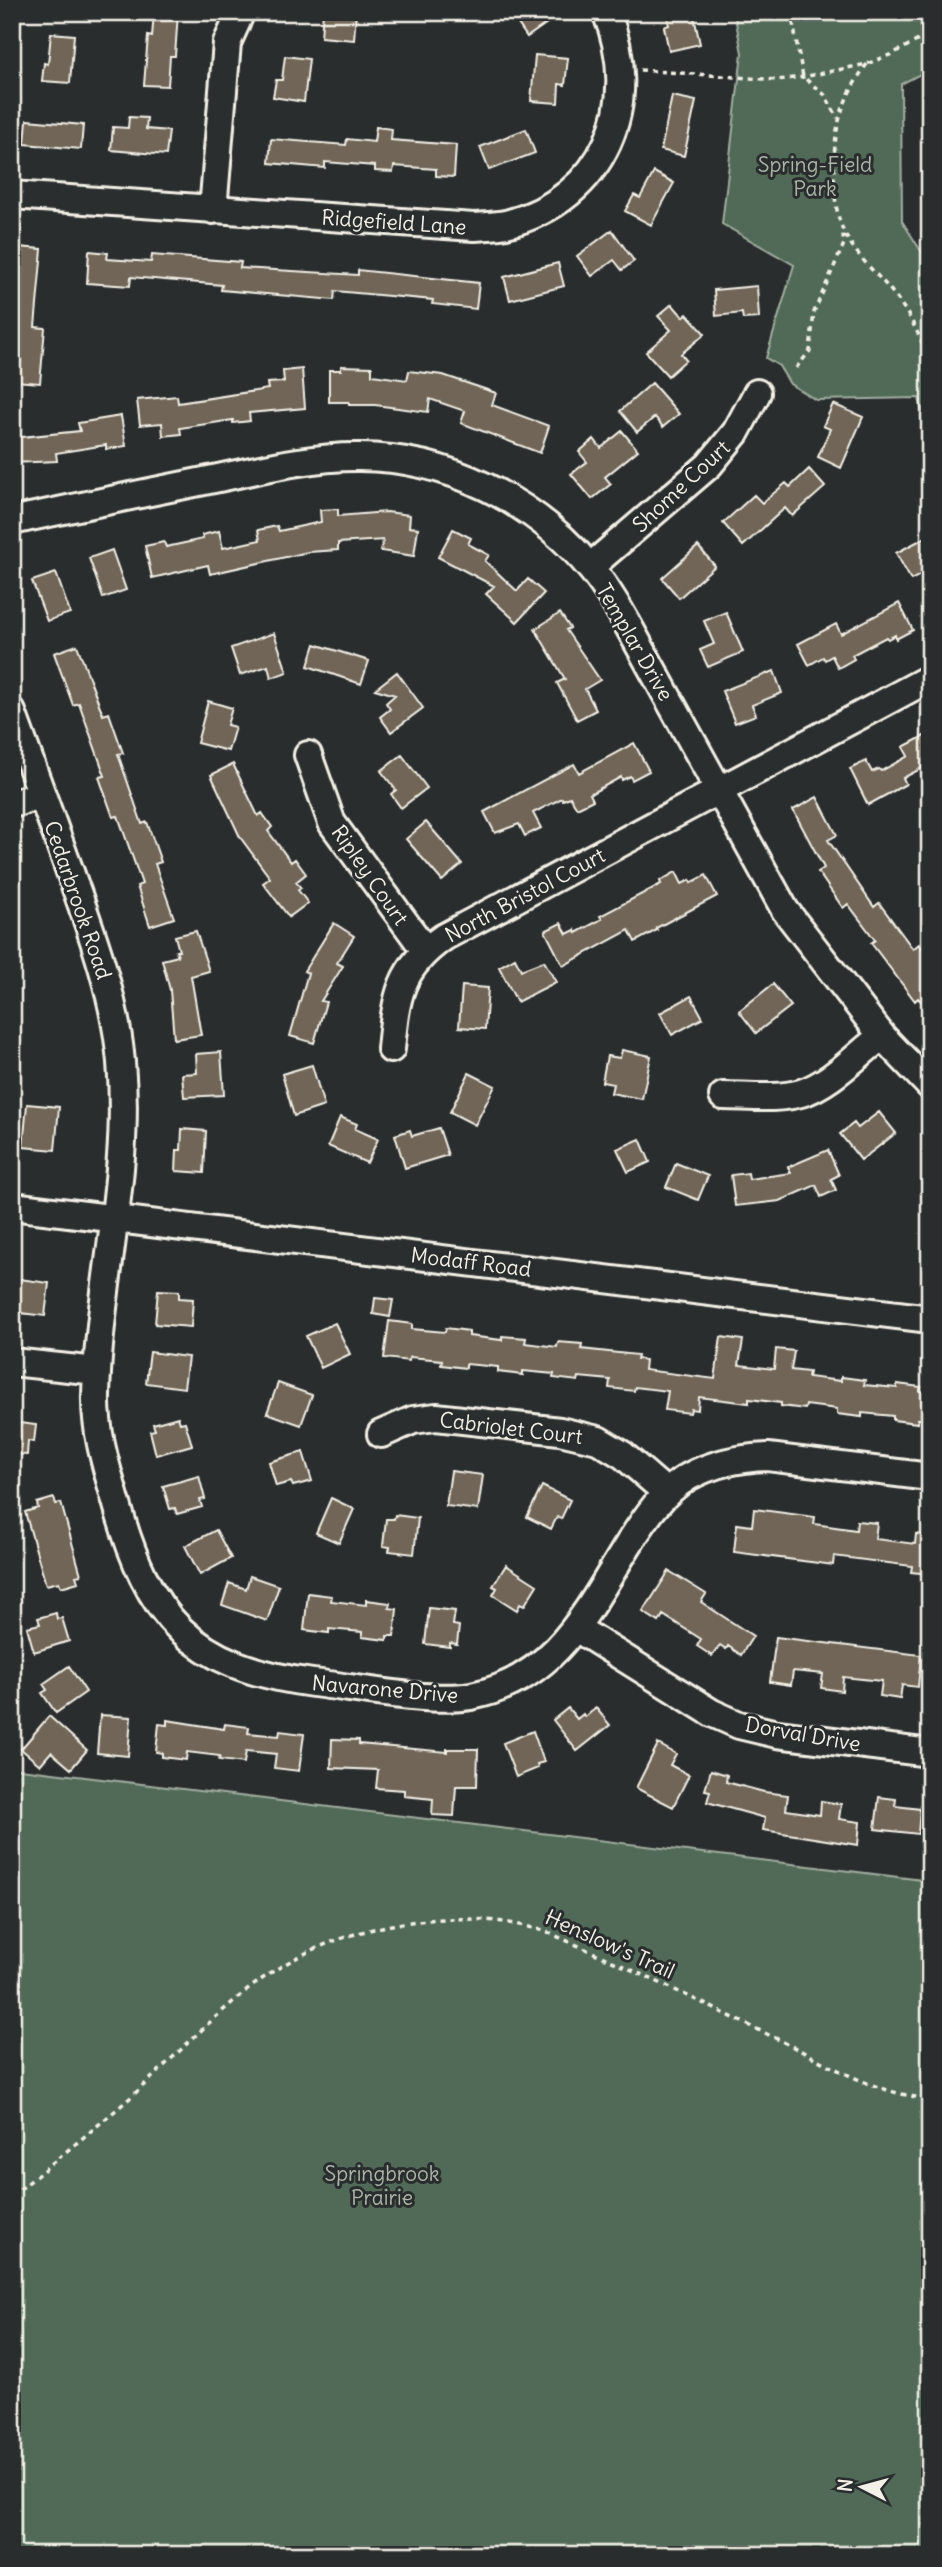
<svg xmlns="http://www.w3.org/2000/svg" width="942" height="2567" viewBox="0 0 942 2567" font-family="Delius,sans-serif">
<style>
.green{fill:#516b59;stroke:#a2aea0;stroke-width:2}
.building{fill:#6f6557;stroke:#f4f1e8;stroke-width:2}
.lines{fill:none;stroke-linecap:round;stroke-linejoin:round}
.minor-casing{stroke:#f4f1e8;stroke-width:32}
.path{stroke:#f4f1e8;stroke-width:3.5;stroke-dasharray:5 5;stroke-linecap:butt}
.minor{stroke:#2a2d2e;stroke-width:26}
.labels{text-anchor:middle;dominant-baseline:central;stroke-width:6;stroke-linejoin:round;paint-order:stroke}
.park-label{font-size:21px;fill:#abb5a8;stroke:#2a2d2e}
.street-label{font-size:21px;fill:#f4f1e8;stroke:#2a2d2e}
</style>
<rect width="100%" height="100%" fill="#2a2d2e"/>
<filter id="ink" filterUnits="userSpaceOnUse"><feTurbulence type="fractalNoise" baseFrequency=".0143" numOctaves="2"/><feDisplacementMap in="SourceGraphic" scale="14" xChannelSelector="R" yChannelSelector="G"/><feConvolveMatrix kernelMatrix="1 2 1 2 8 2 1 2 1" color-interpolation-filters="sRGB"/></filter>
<g filter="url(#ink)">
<path class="green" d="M734 12H930V69L901 84 902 221 930 265V441L919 398 816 400 790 384 779 366 766 358 794 265 722 224 742 53Z
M12 1768 930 1881V2555H12Z"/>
<path class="building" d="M154 12H178L175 56H170L168 86 144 85 148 36 152 37Z
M323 12H356L354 40 321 37Z
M510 12H539L547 23 527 37Z
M666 12H693L700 44 669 51 664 27 669 25Z
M51 33 74 35 70 83 42 81 44 63 48 64Z
M535 55 568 58 565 85 559 84 558 103 531 101Z
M285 56 309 59 304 102 273 97 276 80H282Z
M672 96 696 101 684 156 661 150Z
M129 117 147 118 146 129 169 131 166 155 111 150 113 127 128 128Z
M27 120 83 125 81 149 25 144Z
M376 127 392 129 391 140 456 145 454 177 436 176V169L394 166 393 172 375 171V166L325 162V168L269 163 271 139 346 145 347 139 374 142Z
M526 129 535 153 489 170 480 147Z
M654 172 674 183 651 225 625 211 634 195 640 198Z
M612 230 634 261 622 270 614 260 592 276 577 256Z
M18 247 42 249 35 327 45 328 40 383 15 381 17 350H12V320Z
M89 251 108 253 107 259 151 262 152 255 241 262 240 268 358 275V270L479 283 476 309 432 304 433 300 335 291 334 300 221 290 222 285 131 277 130 286 87 283Z
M558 263 564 286 510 300 504 277Z
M757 286 759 318 743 319 742 313 716 316 714 290Z
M672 304 683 317 687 314 705 334 681 354 686 360 668 376 646 352 671 330 658 316Z
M341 366 372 367V375L407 380 409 371 443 375 496 393 492 405 549 426 540 453 461 423 465 411 430 399 428 412 375 405H349V402H329V370H341Z
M302 369 305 408 249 413 250 421 233 423V420L180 428 181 434 163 436 162 423 140 425 137 400 177 396 178 403 268 389 267 383 284 382 283 371Z
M652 383 679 414 663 427 655 417 637 432 620 411Z
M833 404 863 417 841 468 818 457 830 429 823 426Z
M121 416 126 446 106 449V445L56 453 57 461 12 463V438L80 431 78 423Z
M622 431 638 450 605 477 611 484 592 499 571 474 587 462 579 452 594 439 601 448Z
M809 469 825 487 792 516 785 508 743 546 723 523 754 495 762 503 786 483 790 487Z
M338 509V516L387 512 410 515 409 527 418 528 414 556 381 551 383 540 338 543V550L308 552 210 574 208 565 152 578 145 546 164 542 166 547 203 539 202 535 219 531 223 548 260 540 258 530 277 526 279 531 321 522 320 510Z
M453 529 471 538 468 544 489 555 485 561 517 591 528 579 544 593 517 622 486 594 494 586 438 557Z
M930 535V570L911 580 896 553Z
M698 546 715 566 679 598 662 578Z
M112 550 126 590 103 598 89 558Z
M56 573 70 613 47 621 32 581Z
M899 603 913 630 896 639 895 635 888 639 886 637 852 655 854 659 838 668 832 656 825 660 823 657 809 665 798 644 836 624 841 634Z
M726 612 743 652 708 667 700 650 714 644 704 621Z
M560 613 570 628 566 630 600 680 585 689 596 710 577 720 557 683 565 679 535 629Z
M274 633 287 672 271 678 268 666 240 675 231 648Z
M315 644 369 661 361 684 308 666Z
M77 645 103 715 109 713 123 753 118 754 142 824 147 822 161 862 155 864 174 918 150 926 137 886 142 884 118 816 113 817 99 777 105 776 79 703 73 705 54 653Z
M774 671 782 693 752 705 756 715 735 723 722 691Z
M397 672 423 708 391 732 380 717 390 709 386 703 395 695 375 689Z
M208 701 232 708 227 725 235 727 228 751 197 743Z
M930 733V764L903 778 906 784 868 805 850 769 866 761 872 772 879 769 881 771 908 756 903 747Z
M634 743 649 771 632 780 630 776 622 780 621 777 590 794 593 800 577 808 570 797 563 800 562 798 533 813 541 828 525 836 519 824 495 833 484 812 574 764 579 773Z
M402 755 427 788 401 808 391 794 396 790 381 771Z
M233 764 258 816 262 813 272 827 268 831 291 862 295 859 306 874 296 882 301 888 298 890 308 903 289 917 263 883 270 878 240 837 211 775Z
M817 797 837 835 828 840 874 907 879 903 913 949 919 944 930 958V1011L918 998 915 1001 871 943 875 940 848 904 843 908 818 872 824 868 793 810Z
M426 822 462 864 442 881 406 839Z
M676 872 682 884 690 880 691 883 706 875 717 896 656 928 657 930 635 942 629 930 563 966 545 931 561 923 567 934 575 930 576 933 602 919 600 916 661 884 660 881Z
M334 923 354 936 337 963 343 966 321 1001 326 1002 314 1043 290 1036 308 973 304 971Z
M196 931 209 971 191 976 201 1035 174 1039 170 990 162 960 178 956 176 951H179L175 936Z
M515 958 521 970 544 961 556 982 517 1002 499 967Z
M773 984 791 1006 756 1033 739 1011Z
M462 986 488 988 485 1029 459 1027Z
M691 996 703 1018 672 1035 660 1013Z
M622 1050 651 1056 642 1099 611 1093 613 1084 602 1082 607 1056 620 1058Z
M221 1052 224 1095 184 1097 182 1074 197 1073 196 1054Z
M312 1065 324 1106 294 1116 282 1074Z
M469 1073 495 1086 475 1125 450 1112Z
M27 1104 59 1107 55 1150 23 1147Z
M879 1112 896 1133 861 1160 840 1134 854 1123 858 1128Z
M340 1117 357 1124 355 1129 378 1139 367 1163 328 1146Z
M439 1128 448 1155 405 1168 395 1135 410 1130 412 1136Z
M182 1129 206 1131 204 1173 176 1171 177 1150H181Z
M640 1139 650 1162 628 1172 617 1149Z
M828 1150 839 1175 831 1179 836 1190 821 1197 816 1185 780 1201 735 1206 731 1175 748 1173 749 1179 791 1173 788 1167Z
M676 1163 708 1176 698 1200 666 1187Z
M12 1278 49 1283 45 1316 12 1312Z
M158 1290 179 1291V1298L193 1299 191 1327 155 1324Z
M375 1298 393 1300 390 1317 373 1314Z
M389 1321 412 1324V1329L445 1332 446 1328 469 1331V1336L502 1340V1336L526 1338 525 1343 557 1347 558 1342 582 1344 581 1349 638 1355 637 1359 645 1360 644 1370 715 1379 721 1337 743 1340 739 1365 774 1369 776 1349 794 1351 791 1370 809 1372 808 1377 841 1381V1377L865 1380 864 1385 897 1388V1384L921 1387 920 1391 928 1392 925 1420 918 1419V1423L893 1420V1416L862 1413V1417L837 1414V1409L806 1405 805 1409 781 1406V1403L749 1399V1403L699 1397 698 1410 691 1409 690 1413 665 1410 668 1391 635 1387 634 1391 609 1388 610 1380 579 1377 578 1381 553 1378 554 1374 523 1371V1375L498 1372V1367L466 1364V1368L441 1365 442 1360 410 1357 409 1361 384 1358Z
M335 1323 350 1354 321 1368 306 1336Z
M150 1352 188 1357 184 1388 146 1383Z
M278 1383 312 1395 301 1425 267 1413Z
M178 1417 180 1423 185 1422 192 1445 156 1455 150 1431 155 1430 153 1424Z
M12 1422 36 1425 34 1442 28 1441 27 1455 12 1454Z
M303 1452 312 1481 293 1486 291 1482 276 1486 269 1462Z
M451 1471 483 1475 478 1510 446 1506Z
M199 1476 205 1499 200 1500 202 1507 177 1514 175 1508 170 1509 163 1486Z
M542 1486 570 1500 561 1519 557 1517 551 1529 527 1517Z
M54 1498 56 1504 61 1503 81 1575 76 1576 78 1582 61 1587 59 1582 46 1585 25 1512 38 1508 37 1503Z
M331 1498 354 1509 339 1543 316 1533Z
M754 1509 815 1517 814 1524 856 1530 857 1521 877 1523 875 1539 915 1544 916 1534 930 1536V1574L911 1572 912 1566 834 1556 833 1565 734 1552 737 1524 752 1526Z
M395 1515 418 1518 414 1554 389 1551 390 1547 383 1546 386 1519H394Z
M216 1530 231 1558 200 1575 185 1546Z
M506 1565 537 1585 524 1606 520 1604 517 1610 493 1595 497 1588 493 1586Z
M669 1571 706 1594 701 1602 753 1636 741 1655 728 1646 726 1649 720 1645 712 1656 697 1646 701 1639 663 1615 659 1622 643 1612Z
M250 1576 279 1586 267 1621 222 1605 229 1583 246 1589Z
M308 1593 332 1596 331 1601 366 1605V1600L390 1603 389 1608 397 1609 394 1636H387V1640L362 1637V1632L329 1629V1633L304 1630Z
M429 1608 455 1611 453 1625 459 1626 457 1644 450 1643V1647L425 1644Z
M56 1613 57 1619 62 1618 69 1641 34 1652 27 1627 40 1624 38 1618Z
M776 1637 921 1655 918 1687 902 1685 900 1699 880 1696 882 1681 843 1677 842 1691 821 1688 823 1674 793 1671 791 1685 770 1682Z
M69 1666 86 1692 56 1713 42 1693 47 1690 43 1684Z
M568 1708 577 1719 583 1714 585 1717 596 1708 610 1725 577 1751 553 1720Z
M100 1715 131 1717 128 1756 97 1753Z
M49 1716 87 1750 71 1769 51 1752 40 1765 21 1749Z
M167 1720 224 1729 225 1724 249 1727 248 1733 279 1736 280 1731 304 1734 299 1771 274 1768 276 1754 246 1751 244 1763 219 1760 220 1756 187 1752 186 1760 162 1757V1753L156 1752 159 1724 167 1725Z
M533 1731 544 1762 537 1764 538 1768 516 1777 503 1743Z
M332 1739 359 1740V1744L447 1752V1749H478L477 1786H456L454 1816 432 1815 433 1799 404 1796V1790L376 1788 378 1770 331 1768Z
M658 1744 676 1754 670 1765 689 1775 673 1807 636 1788Z
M711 1770 727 1775 726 1782 764 1792 788 1795 786 1810 820 1815 821 1801 841 1804 839 1819 860 1822 858 1845 763 1830 765 1818 707 1802 710 1791 705 1790Z
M879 1797 896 1799 895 1806 920 1809 918 1834 875 1829Z"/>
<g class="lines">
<defs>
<path id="minor" d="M12 195 474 227C485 226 496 226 506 224 605 199 644 103 606 12
M213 210 227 43 241 12
M12 521C76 507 140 494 204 481 254 471 305 457 356 457 445 456 535 500 592 570 606 587 618 607 629 627L785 910 882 1036 930 1086
M590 567 709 465 736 432 757 393
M12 712C31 765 50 817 69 869 92 933 115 995 121 1062 131 1174 99 1283 96 1395 95 1431 106 1466 116 1501 148 1617 190 1667 313 1683 357 1688 430 1703 471 1696 555 1680 587 1611 628 1545 644 1520 661 1493 688 1477 713 1463 739 1458 768 1457L930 1477
M308 755 332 823 425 950
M12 804 42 795
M391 1049C396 997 399 968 444 937L930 678
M723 1096C747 1096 777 1100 801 1093 829 1085 858 1054 882 1036
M12 1206 930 1319
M12 1362 97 1371
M381 1434 413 1420 436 1417 560 1431 598 1440 623 1455 667 1493
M576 1628 712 1713 739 1725 777 1734 930 1753"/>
</defs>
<use href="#minor" class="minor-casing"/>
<path class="path" d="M791 12 803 77 825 95 838 118
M867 64C843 98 835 122 834 163 834 182 834 203 840 222 851 256 885 278 903 307 915 325 924 345 930 365
M640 70 777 80 803 77 867 64 892 54 930 34
M796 368 810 351 814 312 844 244 842 229
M12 2196C52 2163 92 2131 131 2097 174 2058 215 2013 262 1979 340 1923 456 1903 547 1932 623 1965 697 2000 771 2036 826 2062 868 2092 930 2099"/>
<use href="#minor" class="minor"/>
</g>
</g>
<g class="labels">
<g class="park-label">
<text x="815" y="164">Spring-Field<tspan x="815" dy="24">Park</tspan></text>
<text x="382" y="2173">Springbrook<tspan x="382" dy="24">Prairie</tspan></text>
</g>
<g class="street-label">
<text transform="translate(394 222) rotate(4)">Ridgefield Lane</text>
<text transform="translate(681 486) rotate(-43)">Shome Court</text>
<text transform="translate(635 642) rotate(60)">Templar Drive</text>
<text transform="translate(370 875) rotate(55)">Ripley Court</text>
<text transform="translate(525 895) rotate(-28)">North Bristol Court</text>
<text transform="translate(78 900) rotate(71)">Cedarbrook Road</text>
<text transform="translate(471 1262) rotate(7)">Modaff Road</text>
<text transform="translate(511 1428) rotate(7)">Cabriolet Court</text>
<text transform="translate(385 1689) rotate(5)">Navarone Drive</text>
<text transform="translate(803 1734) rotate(10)">Dorval Drive</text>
<text transform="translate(610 1944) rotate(24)">Henslow's Trail</text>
</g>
</g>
<rect width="942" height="2567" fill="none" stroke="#2a2d2e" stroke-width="42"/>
<rect x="21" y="21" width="900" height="2525" fill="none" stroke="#f4f1e8" stroke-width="2.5" filter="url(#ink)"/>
<g transform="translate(862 2487) rotate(276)" stroke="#2a2d2e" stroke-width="5" paint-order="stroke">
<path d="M0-5L12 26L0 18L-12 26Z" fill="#f4f1e8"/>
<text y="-10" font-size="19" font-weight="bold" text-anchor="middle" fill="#f4f1e8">N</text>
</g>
</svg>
